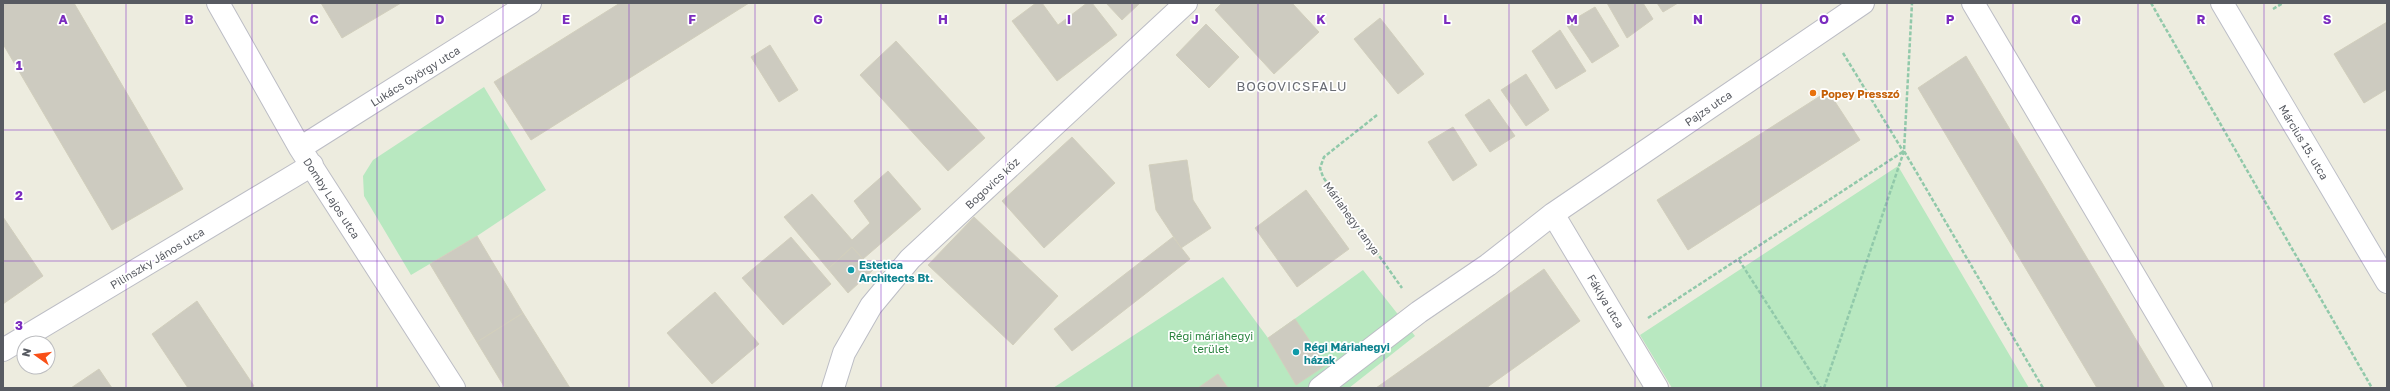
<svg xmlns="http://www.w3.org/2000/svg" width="2390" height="391" viewBox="0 0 2390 391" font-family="'Golos Text',sans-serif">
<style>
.green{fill:#b8e8c0}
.building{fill:#cdcbc0;stroke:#d2cfbd}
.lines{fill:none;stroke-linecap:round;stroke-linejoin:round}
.street-casing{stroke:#bcbdc5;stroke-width:24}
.secondary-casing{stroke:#bcbec7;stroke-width:24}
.path{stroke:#91c9aa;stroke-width:2.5;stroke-dasharray:4 2;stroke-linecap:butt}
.street{stroke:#fff;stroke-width:22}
.secondary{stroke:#fff;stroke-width:22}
.grid{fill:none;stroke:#7b2cbf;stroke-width:1;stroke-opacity:0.55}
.food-dot{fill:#e8710a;stroke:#fff;stroke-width:1.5}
.culture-dot{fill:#0f9aa8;stroke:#fff;stroke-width:1.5}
.labels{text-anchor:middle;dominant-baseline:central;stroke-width:3.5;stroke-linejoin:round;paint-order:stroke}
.street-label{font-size:11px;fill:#585b62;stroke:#fff}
.food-label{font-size:11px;font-weight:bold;fill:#c56008;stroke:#fff;text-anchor:start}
.culture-label{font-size:11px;font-weight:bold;fill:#0d838f;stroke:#fff;text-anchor:start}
.park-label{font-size:11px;fill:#2c8540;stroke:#fff}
.quarter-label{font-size:13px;letter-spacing:1px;fill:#696c74;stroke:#fff}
.grid-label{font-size:13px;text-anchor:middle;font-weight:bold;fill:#7b2cbf;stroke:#fff;stroke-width:3.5;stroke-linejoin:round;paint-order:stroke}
</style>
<rect width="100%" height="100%" fill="#edecdf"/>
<path class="green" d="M484 87 546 190 477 236 411 275 364 196 363 176 373 160Z
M1898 166 2029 388H1672L1640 335Z
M1363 270 1415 336 1349 388H1053L1223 277 1268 338Z"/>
<path class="building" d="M3 3H74L183 189 112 230 3 44Z
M321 3H401L342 38Z
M620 3H749L531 140 494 82Z
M1036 3H1042L1058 25 1087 3H1092L1117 35 1057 81 1012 21Z
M1106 3H1140L1122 20Z
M1222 3H1292L1319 32 1274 74 1215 10Z
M1607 3H1643L1653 19 1627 38Z
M1657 3H1678L1663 12Z
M1595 7 1619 46 1592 63 1566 24Z
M1380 18 1424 74 1398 94 1354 39Z
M2387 22V89L2364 103 2334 54Z
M1206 24 1239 57 1209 88 1176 55Z
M1560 30 1586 71 1556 89 1532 51Z
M896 41 985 138 948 171 860 75Z
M770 45 798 90 779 102 751 57Z
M1966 56 2165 388H2097L1918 88Z
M1526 74 1549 110 1526 126 1501 90Z
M1828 91 1860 140 1688 250 1657 200Z
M1489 99 1515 136 1490 152 1465 115Z
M1453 127 1477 165 1453 181 1428 142Z
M1072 137 1115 183 1044 248 1002 201Z
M1187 160 1193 200 1211 228 1181 248 1156 210 1149 165Z
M888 171 921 209 863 259 852 247 828 269 784 217 812 194 852 240 870 223 854 201Z
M1306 190 1349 249 1297 287 1255 228Z
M3 217 43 276 3 304Z
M974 217 1058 296 1013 345 928 265Z
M477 236 523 313 477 342 430 264Z
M791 237 831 284 783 325 742 278Z
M1173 237 1190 259 1072 351 1054 329Z
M852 247 873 270 848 293 828 269Z
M1544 269 1580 321 1486 388H1376Z
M715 292 759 344 712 384 667 333Z
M197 301 254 386 250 388H188L152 334Z
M523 313 570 388H505L477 342Z
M1295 319 1326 365 1296 385 1268 338Z
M99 369 112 388H71Z
M1218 374 1228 388H1198Z"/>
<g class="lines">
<defs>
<path id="street" d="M218 3 300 148 454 388
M1973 3 2201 388
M300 148 530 3
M1553 214 1657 388
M3 350 312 165
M833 388 844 353 871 306 910 259 1186 3
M1320 388 1419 312 1488 265 1553 214 1863 3"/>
<path id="secondary" d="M2222 3 2387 282"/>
</defs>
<use href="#street" class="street-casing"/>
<use href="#secondary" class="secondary-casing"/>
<path class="path" d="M2151 3 2372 388
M2273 9 2283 3
M1843 53 1903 151
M1377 115 1324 157 1320 168 1323 177 1402 288
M1739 260 1821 388
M1648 318 1904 151 2043 388
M1824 388 1904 151 1912 3"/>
<use href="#street" class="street"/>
<use href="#secondary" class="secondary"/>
</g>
<path class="grid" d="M126 3V388M252 3V388M377 3V388M503 3V388M629 3V388M755 3V388M881 3V388M1006 3V388M1132 3V388M1258 3V388M1384 3V388M1509 3V388M1635 3V388M1761 3V388M1887 3V388M2013 3V388M2138 3V388M2264 3V388M3 130H2387M3 261H2387"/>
<circle class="food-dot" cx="1813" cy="93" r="4"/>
<g class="culture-dot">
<circle cx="851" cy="270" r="4"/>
<circle cx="1296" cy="352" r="4"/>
</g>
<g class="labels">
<g class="street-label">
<text transform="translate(415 76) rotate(-32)">Lukács György utca</text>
<text transform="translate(1708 108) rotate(-34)">Pajzs utca</text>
<text transform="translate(2304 142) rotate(59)">Március 15. utca</text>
<text transform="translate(992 183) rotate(-43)">Bogovics köz</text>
<text transform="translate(332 198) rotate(57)">Domby Lajos utca</text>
<text transform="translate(1352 218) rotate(54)">Máriahegy tanya</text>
<text transform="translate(157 258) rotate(-31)">Pilinszky János utca</text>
<text transform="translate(1606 301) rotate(59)">Fáklya utca</text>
</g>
<g class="food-label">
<text x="1821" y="93">Popey Presszó</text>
</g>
<g class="culture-label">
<text x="859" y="264">Estetica<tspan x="859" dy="13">Architects Bt.</tspan></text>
<text x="1304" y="346">Régi Máriahegyi<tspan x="1304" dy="13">házak</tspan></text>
</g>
<g class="park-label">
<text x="1211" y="335">Régi máriahegyi<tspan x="1211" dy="13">terület</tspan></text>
</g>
<g class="quarter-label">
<text x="1292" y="86">BOGOVICSFALU</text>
</g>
</g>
<g class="grid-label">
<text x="63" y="24">A</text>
<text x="189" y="24">B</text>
<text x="314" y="24">C</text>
<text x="440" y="24">D</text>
<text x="566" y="24">E</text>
<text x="692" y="24">F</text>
<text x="818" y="24">G</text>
<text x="943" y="24">H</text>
<text x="1069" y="24">I</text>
<text x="1195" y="24">J</text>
<text x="1321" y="24">K</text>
<text x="1447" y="24">L</text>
<text x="1572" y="24">M</text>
<text x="1698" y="24">N</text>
<text x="1824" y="24">O</text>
<text x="1950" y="24">P</text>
<text x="2076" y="24">Q</text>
<text x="2201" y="24">R</text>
<text x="2327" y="24">S</text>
<text x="19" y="70">1</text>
<text x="19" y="200">2</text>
<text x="19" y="330">3</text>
</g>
<rect width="2390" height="391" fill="none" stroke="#585b62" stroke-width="8"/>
<g transform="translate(36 355) rotate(284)"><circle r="19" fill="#ffffff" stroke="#bcbdc0"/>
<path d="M0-3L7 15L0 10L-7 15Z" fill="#f95018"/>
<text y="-6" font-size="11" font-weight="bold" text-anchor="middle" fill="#585b62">N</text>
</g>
</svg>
